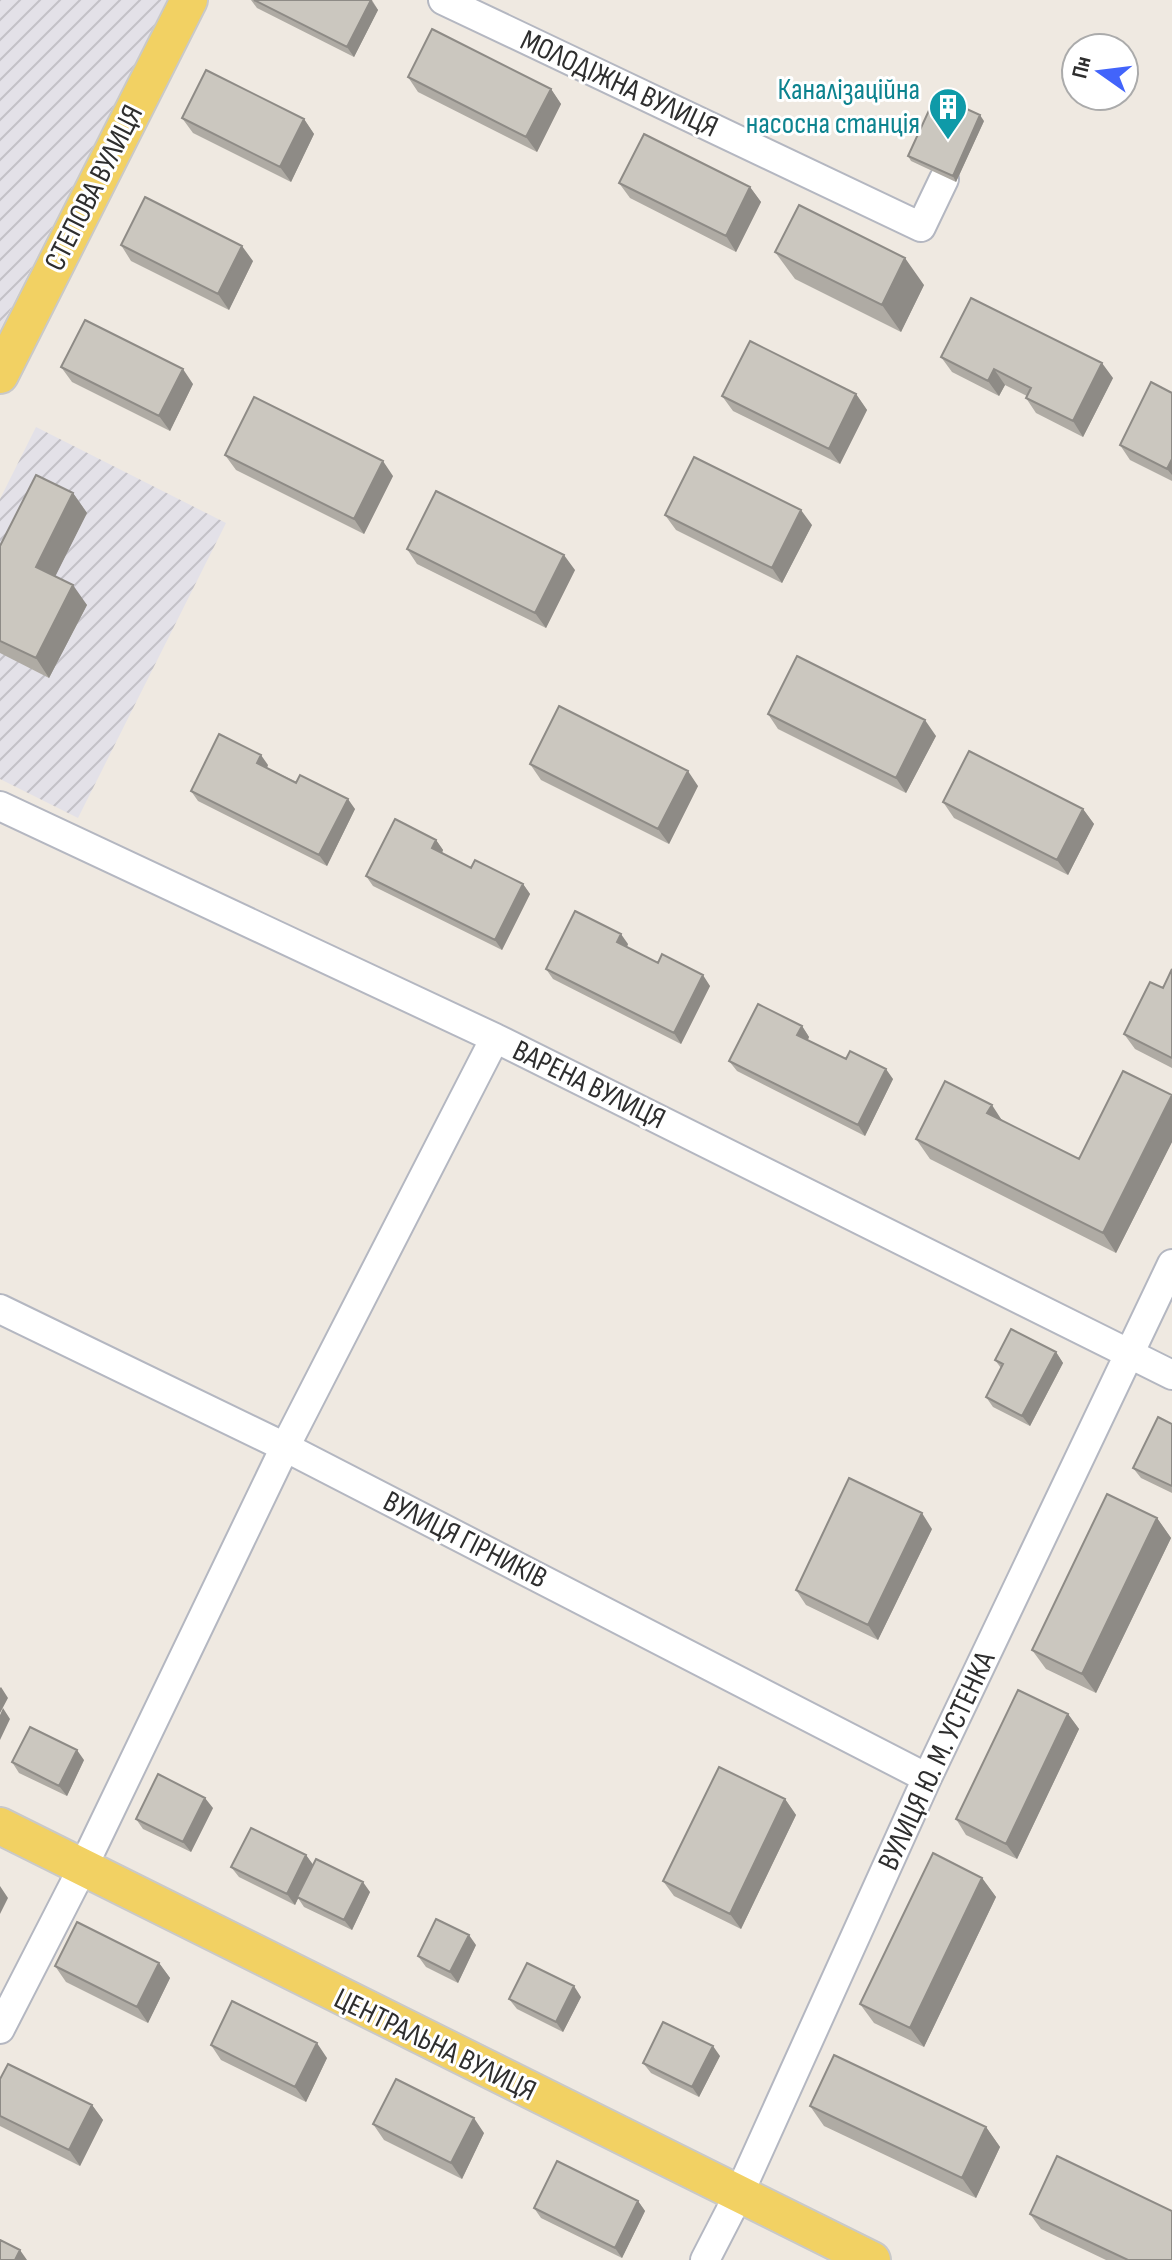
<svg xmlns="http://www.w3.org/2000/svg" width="1172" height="2260" viewBox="0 0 1172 2260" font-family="'Sofia Sans Condensed',sans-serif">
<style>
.industrial{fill:url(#industrial-furrows)}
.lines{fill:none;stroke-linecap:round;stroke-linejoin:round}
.minor-casing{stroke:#b4b7c1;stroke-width:32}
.major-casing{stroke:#c9c9c9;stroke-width:40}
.minor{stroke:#fff;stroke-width:28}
.major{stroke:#f2d163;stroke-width:36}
.wall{fill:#afaba4}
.shaded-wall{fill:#8e8b86}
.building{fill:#cbc7bf;stroke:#8e8b86;stroke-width:2}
.labels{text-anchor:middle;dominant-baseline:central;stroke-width:6;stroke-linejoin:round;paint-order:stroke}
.street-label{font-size:30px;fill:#2e2e2e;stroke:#fff}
.culture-label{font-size:30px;fill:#0d838f;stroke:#fff;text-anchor:end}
</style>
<defs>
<pattern id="industrial-furrows" width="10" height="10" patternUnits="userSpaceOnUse" patternTransform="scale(2)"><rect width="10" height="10" fill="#e3e1e8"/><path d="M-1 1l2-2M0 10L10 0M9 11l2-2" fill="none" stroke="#c3c1c7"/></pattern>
</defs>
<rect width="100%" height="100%" fill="#efe9e1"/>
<path class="industrial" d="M0 0H167L0 330Z
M36 427 226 523 78 818 0 779V499Z"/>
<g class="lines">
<defs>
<path id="minor" d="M443 0 921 227 944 179
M0 806 495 1038 1172 1375
M0 1309 285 1447 927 1778
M0 2029 82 1869 285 1447 495 1038
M705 2260 738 2196 927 1778 1172 1264"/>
<path id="major" d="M0 375 189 0
M0 1826 872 2260"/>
</defs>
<use href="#minor" class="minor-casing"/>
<use href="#major" class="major-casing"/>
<use href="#minor" class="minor"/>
<use href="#major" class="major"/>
</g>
<path class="wall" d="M251 0H372L378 10 354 57 257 8Z
M408 77 551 89 561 104 537 152 418 92Z
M182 118 304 119 314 134 291 182 193 133Z
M984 121 956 182 911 161 908 156Z
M619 183 750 187 761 202 736 252 630 198Z
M121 245 253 261 229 310 131 261Z
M775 252 924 285 901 332 795 279Z
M941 357 1113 378 1083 437 1036 413 1026 398 1027 396 1005 385 999 396 952 372Z
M61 367 193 384 170 431 72 382Z
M1172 393V481L1130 460 1120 445Z
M856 394 867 410 840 464 733 411 722 396Z
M225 455 393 476 364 534 236 470Z
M73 493 87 513 55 576 87 605 49 678 0 653V546Z
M665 515 812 525 782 583 676 530Z
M407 549 575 570 546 628 417 564Z
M768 714 936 736 906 793 778 729Z
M530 764 698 786 669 844 541 780Z
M268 765 267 768 355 809 327 866 198 801 191 791Z
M943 802 1083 809 1094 824 1068 875 954 818Z
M436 840 443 850 442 853 471 868 523 884 530 894 502 950 373 886 366 876Z
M628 944 627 947 658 963 710 986 681 1044 553 979 546 969Z
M1172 969V1068L1135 1049 1124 1034 1163 988Z
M802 1026 809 1037 808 1040 846 1059 893 1079 865 1136 737 1071 729 1061Z
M1123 1071 1172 1096V1142L1116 1253 930 1159 916 1139 1003 1121 1079 1159Z
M1056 1352 1063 1363 1030 1426 993 1407 986 1397 1001 1368 995 1360Z
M1172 1424V1493L1141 1478 1133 1468Z
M1157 1518 1171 1538 1096 1693 1046 1669 1032 1650Z
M932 1529 878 1640 806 1605 796 1590Z
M1068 1714 1079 1729 1017 1859 966 1835 956 1819Z
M84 1760 67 1796 19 1773 12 1762Z
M785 1799 796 1815 741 1929 674 1896 663 1881Z
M213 1808 191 1852 143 1829 136 1819Z
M306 1855 313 1865 370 1892 352 1930 304 1907 298 1898 295 1905 239 1877 231 1867Z
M982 1878 996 1897 924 2047 874 2023 860 2004Z
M476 1945 458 1983 426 1967 418 1956Z
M159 1963 170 1978 148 2023 66 1982 55 1966Z
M581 1997 563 2032 517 2009 509 1999Z
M211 2045 327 2058 306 2102 221 2060Z
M720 2056 699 2097 651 2073 643 2063Z
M0 2079 92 2105 103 2120 80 2166 0 2126Z
M810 2106 986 2127 1000 2147 976 2198 824 2126Z
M373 2124 484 2133 462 2179 384 2140Z
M638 2201 645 2211 622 2258 541 2218 534 2208Z
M1030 2214 1172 2260H1106L1041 2229Z"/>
<path class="shaded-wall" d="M371 0 378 10 354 57 347 47Z
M551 89 561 104 537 152 526 137Z
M980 115 984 121 956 182 953 176Z
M304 119 314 134 291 182 280 167Z
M750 187 761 202 736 252 726 236Z
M242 246 253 261 229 310 218 294Z
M905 258 924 285 901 332 882 305Z
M1102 363 1113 378 1083 437 1073 421Z
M183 369 193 384 170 431 159 416Z
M994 369 1005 385 999 396 988 381Z
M856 394 867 410 840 464 829 449Z
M1172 459V475L1167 469Z
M383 461 393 476 364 534 354 519Z
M73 493 87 513 50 587 36 567Z
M801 510 812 525 782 583 772 568Z
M564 555 575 570 546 628 535 613Z
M73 585 87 605 49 678 36 658Z
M925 720 936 736 906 793 896 778Z
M261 755 268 765 264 774 257 763Z
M688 771 698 786 669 844 658 829Z
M348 799 355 809 327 866 319 855Z
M1083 809 1094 824 1068 875 1057 860Z
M436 840 443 850 439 859 432 848Z
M523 884 530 894 502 950 495 940Z
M621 934 628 944 624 953 617 942Z
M703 975 710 986 681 1044 674 1033Z
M802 1026 809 1037 805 1045 797 1035Z
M886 1069 893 1079 865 1136 858 1125Z
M1172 1095V1142L1116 1253 1103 1233Z
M992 1105 1005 1125 987 1113Z
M1056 1352 1063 1363 1030 1426 1022 1416Z
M922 1513 932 1529 878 1640 868 1625Z
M1157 1518 1171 1538 1096 1693 1082 1674Z
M1 1687 8 1698 0 1713V1688Z
M3 1708 10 1719 0 1740V1715Z
M1068 1714 1079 1729 1017 1859 1006 1844Z
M77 1750 84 1760 67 1796 59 1786Z
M205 1798 213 1808 191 1852 183 1842Z
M785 1799 796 1815 741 1929 730 1914Z
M306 1855 314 1866 295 1905 287 1894Z
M982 1878 996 1897 924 2047 910 2028Z
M363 1882 370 1892 352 1930 344 1920Z
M0 1886 8 1898 0 1914Z
M469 1935 476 1945 458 1983 450 1972Z
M159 1963 170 1978 148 2023 137 2007Z
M574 1986 581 1997 563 2032 556 2022Z
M317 2043 327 2058 306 2102 295 2087Z
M713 2046 720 2056 699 2097 692 2087Z
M92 2105 103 2120 80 2166 69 2150Z
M474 2118 484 2133 462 2179 451 2163Z
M986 2127 1000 2147 976 2198 962 2178Z
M638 2201 645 2211 622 2258 615 2248Z
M20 2250 27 2260H15Z"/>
<path class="building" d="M254 0H371L347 47Z
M432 29 551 89 526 137 408 77Z
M206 70 304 119 280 167 182 118Z
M936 95 980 115 953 176 908 156Z
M644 134 750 187 726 236 619 183Z
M145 197 242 246 218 294 121 245Z
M799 205 905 258 882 305 775 252Z
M971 298 1102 363 1073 421 1026 398 1031 388 994 369 988 381 941 357Z
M85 320 183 369 159 416 61 367Z
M750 341 856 394 829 449 722 396Z
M1151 382 1172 393V459L1167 469 1120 445Z
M254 397 383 461 354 519 225 455Z
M694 457 801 510 772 568 665 515Z
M36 475 73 493 36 567 73 585 36 658 0 641V546Z
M436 491 564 555 535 613 407 549Z
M797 656 925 720 896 778 768 714Z
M559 706 688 771 658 829 530 764Z
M219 734 261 755 257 763 296 783 300 775 348 799 319 855 191 791Z
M969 751 1083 809 1057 860 943 802Z
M395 819 436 840 432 848 471 868 475 860 523 884 495 940 366 876Z
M575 911 621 934 617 942 658 963 662 954 703 975 674 1033 546 969Z
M1172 969V1058L1124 1034 1150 982 1163 988Z
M758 1004 802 1026 797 1035 846 1059 850 1051 886 1069 858 1125 729 1061Z
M1123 1071 1172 1095 1103 1233 916 1139 945 1081 992 1105 987 1113 1079 1159Z
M1011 1329 1056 1352 1022 1416 986 1397 1003 1364 995 1360Z
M1158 1417 1172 1424V1486L1133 1468Z
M849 1478 922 1513 868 1625 796 1590Z
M1107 1494 1157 1518 1082 1674 1032 1650Z
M1018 1690 1068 1714 1006 1844 956 1819Z
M30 1727 77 1750 59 1786 12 1762Z
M719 1767 785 1799 730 1914 663 1881Z
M158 1774 205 1798 183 1842 136 1819Z
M251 1828 306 1855 287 1894 231 1867Z
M933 1853 982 1878 910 2028 860 2004Z
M316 1859 363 1882 344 1920 297 1897Z
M436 1919 469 1935 450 1972 418 1956Z
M77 1922 159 1963 137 2007 55 1966Z
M527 1963 574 1986 556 2022 509 1999Z
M232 2001 317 2043 295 2087 211 2045Z
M663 2022 713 2046 692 2087 643 2063Z
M834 2055 986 2127 962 2178 810 2106Z
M8 2064 92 2105 69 2150 0 2116V2079Z
M396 2079 474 2118 451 2163 373 2124Z
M1057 2156 1172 2211V2260H1128L1030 2214Z
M557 2161 638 2201 615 2248 534 2208Z
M0 2240 20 2250 15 2260H0Z"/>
<defs>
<symbol id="building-pin" viewBox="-11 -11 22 30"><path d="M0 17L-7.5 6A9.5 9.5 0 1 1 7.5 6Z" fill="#0f9aa8" stroke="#fff"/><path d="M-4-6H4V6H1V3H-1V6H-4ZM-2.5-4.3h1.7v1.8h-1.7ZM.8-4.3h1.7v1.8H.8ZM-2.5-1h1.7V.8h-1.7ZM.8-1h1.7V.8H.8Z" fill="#fff"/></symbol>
</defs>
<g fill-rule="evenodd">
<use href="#building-pin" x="926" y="85" width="44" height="60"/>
</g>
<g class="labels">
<g class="street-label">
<text transform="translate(619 84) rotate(25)">МОЛОДІЖНА ВУЛИЦЯ</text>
<text transform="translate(94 188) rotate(-63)">СТЕПОВА ВУЛИЦЯ</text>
<text transform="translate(589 1085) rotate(26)">ВАРЕНА ВУЛИЦЯ</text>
<text transform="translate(465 1540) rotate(27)">ВУЛИЦЯ ГІРНИКІВ</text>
<text transform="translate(937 1761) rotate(-65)">ВУЛИЦЯ Ю. М. УСТЕНКА</text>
<text transform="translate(435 2045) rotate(26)">ЦЕНТРАЛЬНА ВУЛИЦЯ</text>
</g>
<g class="culture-label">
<text x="920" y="90">Каналізаційна<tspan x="920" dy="34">насосна станція</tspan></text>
</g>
</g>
<g transform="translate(1100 72) rotate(284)"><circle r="38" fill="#ffffff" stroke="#ababab" stroke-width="2"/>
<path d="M0-6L14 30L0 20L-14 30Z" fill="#4264fb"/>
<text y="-12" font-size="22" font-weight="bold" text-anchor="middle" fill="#2e2e2e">Пн</text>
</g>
</svg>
